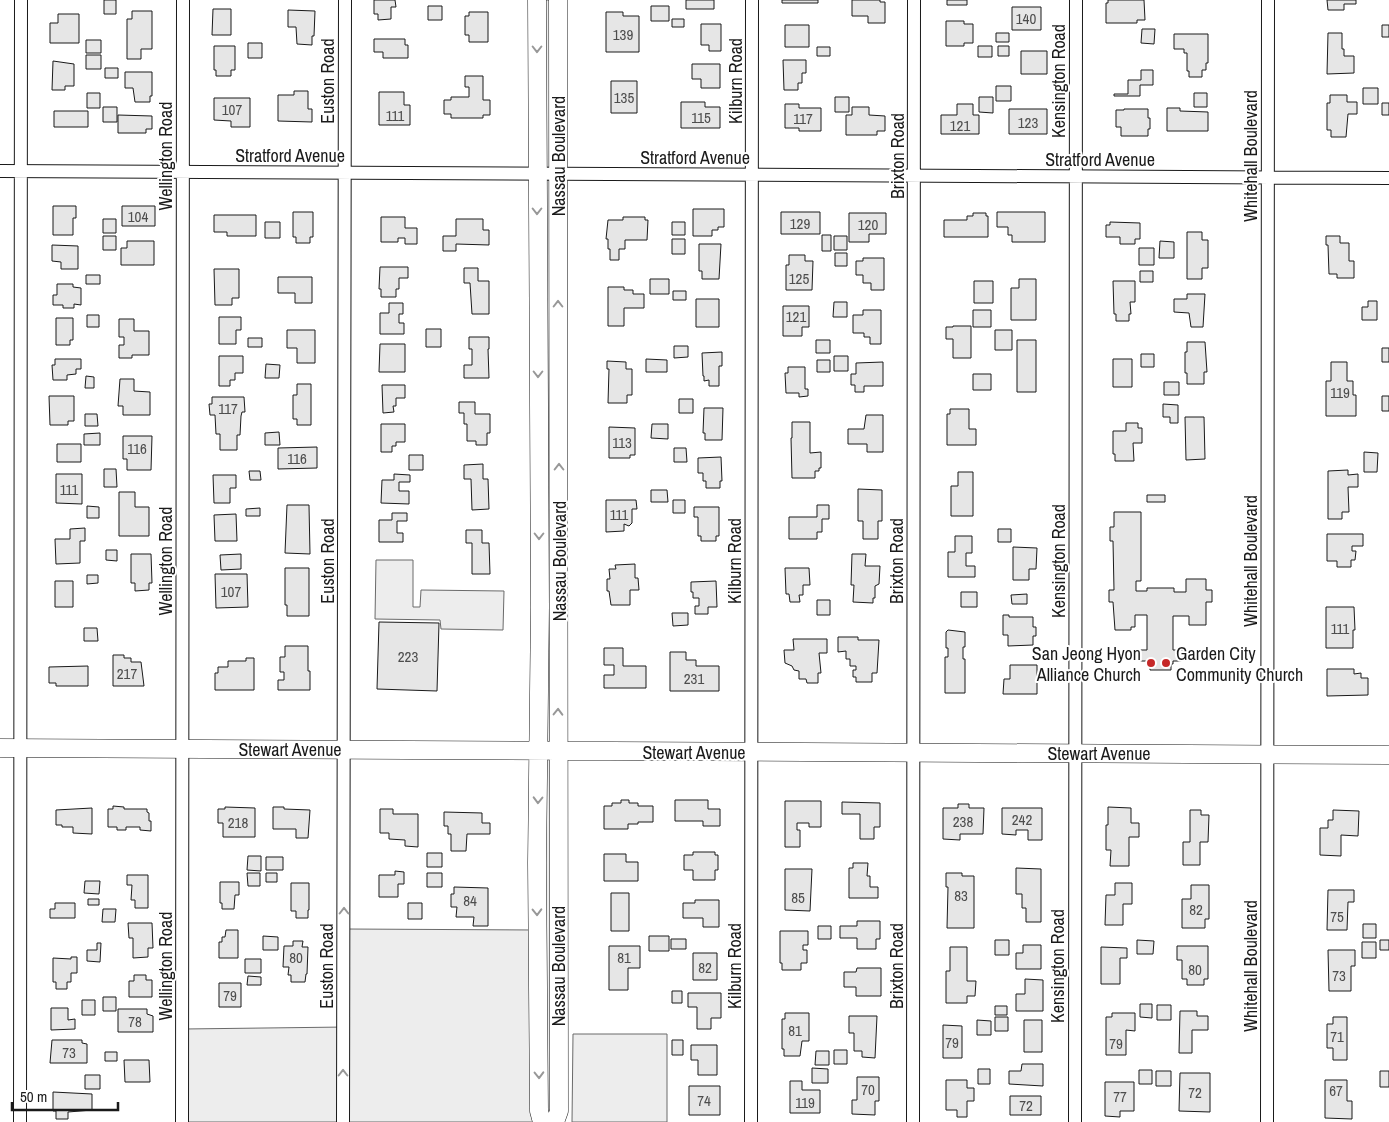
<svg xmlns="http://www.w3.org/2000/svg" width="1389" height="1122" viewBox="0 0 1389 1122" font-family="'Archivo Narrow',sans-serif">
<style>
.built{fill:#ededed;stroke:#6a6a6a}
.building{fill:#e6e6e6;stroke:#1a1a1a}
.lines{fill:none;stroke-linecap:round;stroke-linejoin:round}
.minor-casing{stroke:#1a1a1a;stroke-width:14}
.secondary-casing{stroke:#1a1a1a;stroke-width:19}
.minor{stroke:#fff;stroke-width:12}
.secondary{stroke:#fff;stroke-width:18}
.oneway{stroke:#989898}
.poi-dot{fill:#c62828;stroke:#fff;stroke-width:2}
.labels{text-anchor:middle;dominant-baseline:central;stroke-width:4;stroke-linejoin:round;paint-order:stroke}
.number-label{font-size:15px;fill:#4d4d4d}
.street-label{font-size:18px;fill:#1a1a1a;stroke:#fff}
.poi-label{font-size:18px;fill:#1a1a1a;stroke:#fff;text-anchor:end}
</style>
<rect width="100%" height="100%" fill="#fff"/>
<path class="built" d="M540 0H560L555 1122H184V1029L346 1027V929L535 930Z
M376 560H413V607H420L421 590 504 591 503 630 441 629 440 620 375 619Z
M573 1034H667V1122H572Z"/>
<path class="building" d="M104 0H116V14H104Z
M374 0H395L396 7H391V19L378 20V14H374Z
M686 0H714V9H686Z
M782 0H818V3H782Z
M852 0H880V2H885V23H868V16H852Z
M947 0H967V5H947Z
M1108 0H1144L1145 20H1137V23H1106V3H1108Z
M1327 0H1356V4H1344V10H1328Z
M428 6H442V20H428Z
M651 6H669V21H651Z
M1012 7H1041V30H1012Z
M213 9H231V35H212Z
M288 10 315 11 314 36H312V45L297 44 296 27H288Z
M132 11H152V49H141V59H127V19H132Z
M469 12H488V42H469V35H465V16H469Z
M606 12H623V16H639V52H606Z
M58 14H79V43H50V23H58Z
M672 19H684V27H672Z
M946 21H964V24H973V43H964V46H946Z
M701 24H721V51H709V45H701Z
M785 25H809V47H785Z
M1382 25H1389V37H1382Z
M1142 29H1155L1154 44 1141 43Z
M996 33H1009V42H996Z
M1328 33H1342V49H1344V56H1354V73L1327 74Z
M1174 34H1208V63H1206V70H1202V77H1189V71H1187V53H1184V49H1174Z
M374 39H405V45H408V58H383V52H374Z
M86 40H101V53H86Z
M248 43H262V58H248Z
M214 46H235V70H231V76H216V70H214Z
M978 46H992V57H978Z
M998 46H1009V56H998Z
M817 47H830V56H817Z
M1021 51H1047V74H1021Z
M86 55H101V69H86Z
M783 60H806V73H802V83H798V90H784Z
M53 61 74 64V86H65V90H52Z
M692 64H720V88H701V79H692Z
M105 68H118V78H105Z
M1141 70H1153V85H1140V96H1114V94H1128V80H1141Z
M125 72H152V96H150V102H135L133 88H125Z
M465 76H483V100H490V115H483V118H451V114H444V100H451V97H469V87H465Z
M611 81H637V113H611Z
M996 86H1011V101H996Z
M1363 88H1378V104H1363Z
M294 91H308V109H312V122L278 121V95H294Z
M379 92H404V105H410V125H379Z
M87 93H100V108H87Z
M1194 93H1207V107H1194Z
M1330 95H1347V102H1357V114H1348L1346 137H1331V130H1327V103H1330Z
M835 97H849V112H835Z
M979 97H993V113L979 112Z
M214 98H250V127H231V121L214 120Z
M681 102H705V107H720V128H681Z
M1382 103H1389V115H1382Z
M785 104H799V108H821V131H799V128H785Z
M957 104H973V115H979V134H941V115H957Z
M103 107H117V122H103Z
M852 107H869V115L885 116V131H877V135H846V115H852Z
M1167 108H1180V111L1208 112V131H1167Z
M1009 109H1047V134H1009Z
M1124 109H1148V118H1150V129H1148V136H1121V127H1116V110H1124Z
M54 111H88V127H54Z
M118 115 152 116V129H146V133H118Z
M53 206H76V218H73V235H53Z
M122 206H155V226H122Z
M693 209H724V227H718V230H712V236H693Z
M293 212H313V237H310V243H296V237H293Z
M781 212H820V234H781Z
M997 212H1045V242H1012V235H1008V227H997Z
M849 213H886V234H869V242H849Z
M973 213H986V216H988V237H944V220H967V216H973Z
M214 215H256V236H227V232H214Z
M381 217H405V228H417V244H405V238H398V242H381Z
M623 217H645V220H648L647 240H625V249H619V260H610V249H608V239H606L608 220H623Z
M103 219H116V233H103Z
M456 219H483V230H489V245L456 244V251H443V236H456Z
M265 222H280V238H265Z
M672 222H685V235H672Z
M1110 222 1140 223V239H1135V244H1120V237H1106V225H1110Z
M1187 232H1202V240H1208V268H1202V279H1187Z
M822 235H831V251H822Z
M103 236H116V250H103Z
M834 236H847V250H834Z
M1326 236H1340V243H1349V261H1354V278H1337V274H1329L1328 245H1326Z
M672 239H685V254H672Z
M127 241H154V265H121V248H127Z
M1160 241 1174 242V258H1159Z
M699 244H721L719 279H702V271H699Z
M52 245 78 246V269H61V262L52 261Z
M1139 248H1154V265H1139Z
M835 253H847V266H835Z
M789 255H805V261H813L812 290H786V265H789Z
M863 258H884V290H871V283H863V275H856V261H863Z
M380 267H408V278H399V289H396V297H381V289H379Z
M464 268H478V281H489V314H472L470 283H464Z
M214 269H239V298H232V305H215Z
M1140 271H1153V282H1140Z
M86 275H100V284H86Z
M278 277H312V303H295V293H278Z
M650 279H669V294H650Z
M1019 279H1036V320H1011V288H1019Z
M974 281H993V303H974Z
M1113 281H1135V302H1130L1131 314H1129V321H1116V314H1114Z
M57 284H73V287L81 288V305L74 304V308H63V305H53V295H57Z
M608 287H624V290H633V294H644V308H624V326H608Z
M673 291H686V300H673Z
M1187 294H1205L1203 327H1191L1189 313 1174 312V299H1187Z
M696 299H719V327H696Z
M1368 301H1377V320H1362V307H1368Z
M834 302H847V317H833Z
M389 303H403V314H399V323H404V334H380V313H389Z
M783 306H809V327H802V336H783Z
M863 310H881V344H870V337H864V333H853V315H863Z
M973 310H991V327H973Z
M87 315H99V327H87Z
M219 317H241V330H236V344H219Z
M56 318H73V340H70V345H56Z
M119 319H134V331H149V355H132V358H119V345H124V337H119Z
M953 326H971V358H953V339H946V327H953Z
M426 329H441V347H426Z
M287 330H315V363H297V348H287Z
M995 330H1012V350H995Z
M469 337H489V349H488L489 378H464V365H472V349H469Z
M248 338H262V347H248Z
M816 340H830V353H816Z
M1017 340H1036V392H1017Z
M1187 342H1205L1207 372H1204V384H1187V373H1185V352H1187Z
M380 344H405V372H379Z
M674 346H688V357L674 358Z
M1382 348H1389V362H1382Z
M722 352V366H719V386H709V380L704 381V376H703L702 353Z
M1141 354H1154V367H1141Z
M219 356H243V373H235V380H230V386H219Z
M834 356H848V371H834Z
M55 359H81V369H76V374L67 375V380H53L52 365H55Z
M646 359 667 360V372H646Z
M1113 359H1132V387H1113Z
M817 360H830V372H817Z
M607 361 626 362V369H632V395H627V403H608L609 369H607Z
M883 362V386H864V392H855V385H851V374H856V363Z
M1331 362H1347V381H1353V395H1356V416H1326V381H1331Z
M266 364 280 365 279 378H265Z
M788 367H805V389H808V396L799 397V393H786L785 373H788Z
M973 374H991V390H973Z
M86 376 94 377V388H85Z
M120 379H134V391L150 392V415H123V406H118Z
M1164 382H1179V395H1164Z
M297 384H311V425H297V419H293V395H297Z
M382 385H405V398H396V406H393L394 412 383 413Z
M49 396H74V421H68V425H50Z
M1382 396H1389V411H1382Z
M212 397H244L245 412H242L241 416 240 435H237V450H220V434H216L215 415H210L209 404H212Z
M679 399H693V413H679Z
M459 402H475V414H490V433H487V445H476V441H467V424H464V413H459Z
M1163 404 1178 405V423H1170V417H1163Z
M704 408H723L722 440H705V433H703Z
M950 409H969V429H976V445H947V414H950Z
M85 414H97L98 426H85Z
M866 415H883V452H867V444H848V429H864Z
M1185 417H1204L1205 459 1186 460Z
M792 422H810V453L821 452V468H819V471H815V478H792L791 438H792Z
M1126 423H1138V428H1142V443H1133L1134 461H1115V454H1113V431H1126Z
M381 424H405V442H396V446H392V452H381Z
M652 424H668V439L651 438Z
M609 427 635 428V455H630V458H609Z
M279 432 280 445H265V433Z
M100 433V445H84V434Z
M123 436H152L151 470H127V459H123Z
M57 444H81V462H57Z
M317 447V468L278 469V448Z
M674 448H686L687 462H674Z
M1364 452 1378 453 1377 472H1364Z
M409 455H423V470H409Z
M721 457 722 481H720V488H706V481H703V473H698V458Z
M483 464V479H488L489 509 472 510 471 479H464V465Z
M104 469H116L117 487H104Z
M1348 470V475L1358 474V487H1348L1349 512H1342V519H1328V471Z
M249 471H260L261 480H250Z
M958 472H973V516H951V486H958Z
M56 474H82V504L56 503Z
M394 474 410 475V482H399V491H409V504L381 503 382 480H394Z
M213 475H236V488H230V503H214Z
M858 489 882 490V521H878V539H863V521H858Z
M651 490H667L668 502H651Z
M119 492H135V507H149V536H119Z
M1147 495H1165V502H1147Z
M606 500H636L637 509H632V523L629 526 624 524V531L606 532Z
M673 500H685V513H673Z
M287 505H309L310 554 285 553Z
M817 505H829V519H822V532H817V539H789V517H817Z
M87 506 99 507V518H87Z
M694 507H719V536H716V541H701V536H698V517H694Z
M260 508V516H246V509Z
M1114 512H1141V581H1136V591H1147V588H1174V592H1186V579H1206V590H1212V602H1206V625H1189V616H1173V650H1183V661H1173V664H1171V670H1150V663H1148V661H1139V650H1147V615H1135V627H1131V630H1115L1113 602H1109V590H1114L1113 541H1110V527H1114Z
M392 513H407V521H397V533H403V542H379V520H392Z
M236 514 237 541H215L214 515Z
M85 528V541H80V563L56 564 55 539H70V529Z
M998 529H1011V542H998Z
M466 530H482V543H489L490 574H472V543H466Z
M1327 534H1363V546H1352V551H1356L1355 560H1351V567H1337V561H1327Z
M955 536H972V553H966V566H975V577H948V552H955Z
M1013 547 1037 548 1036 569H1029V580H1013Z
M106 550H117V561L106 560Z
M131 554H151L152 583H149V590L135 591V583H131Z
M241 554V569L221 570 220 555Z
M852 554H866L865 566H880L879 584 875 586V598H873V603L853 602 854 585H851Z
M635 564V578H638L639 590H630V605H611L609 591H607V579H610L609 569H616L615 565Z
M285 568H309V616H287V605H285Z
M785 568H809L810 585H803V595H799L800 602H790L789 594H786Z
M215 574H247L248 607 216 608Z
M87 575H98V583L87 584Z
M55 581H73V607H55Z
M716 581 717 607H708V614H695V606H699V598H693V592H691V582Z
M961 592H977V607H961Z
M1027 594V604H1012L1011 595Z
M817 600H830V615H817Z
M1326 607H1354L1355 630H1353V648H1326Z
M672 613H688V625L673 626Z
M1003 615H1009V617H1033V627H1036V636H1033V645L1008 646V635H1003Z
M379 622 439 623 437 691 377 689Z
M84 628H97L98 641H84Z
M948 630 965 632V647H963V659H965V693H945V657H948V648H946V632Z
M838 637H858V640H879L877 673H872V682H856V677H853V670H856V666H850V659H846V651L838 652Z
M793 639H827V653H819L821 673H818V683H807L806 679H799V671L794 670 792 666 785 663 784 650H794Z
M285 646H308V671H310V690H278V680H284V672H280V657H285Z
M604 648H623V666H646V688H604V675H614V665H604Z
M670 652H686V660H696V666H719V691H670Z
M113 655H124V658H131V662H141L144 686H113Z
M246 658H254V690H215V673H218V667H228V661H246Z
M1010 665H1037V694H1003L1004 679H1010Z
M88 666V686H56V683H49V667Z
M1327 669H1354V674L1361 673V678H1368V695L1327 696Z
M621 800H629V803H638V806H653V822H638V824H628V829H604V806H612V803H621Z
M675 800H708V809H720V826H703V821H675Z
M785 801H821V827H809V823H797V830H800V847H785Z
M842 802 880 803V827H874V839H860V814H842Z
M958 804H969V808H984L983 834H960V840L943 839V808H958Z
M113 806 124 807V809H147V812L149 813V821H151V831L140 830V827H126V830H117V827H108V809H113Z
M225 807 255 808V837H223V823H218V809H225Z
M273 807H284V809L310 810 308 838H296V829H273Z
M1108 807 1131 808V823H1139V837H1129V866H1110L1111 850H1106V825H1108Z
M92 808V834L73 833V827H62V825H56V810Z
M1002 808H1042V840H1028V830H1016V835L1002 834Z
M380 809H393V814H418V847L405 846V840L389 839V833H380Z
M1190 810H1201V815H1209L1208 842H1200V865H1183V842H1190Z
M1333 810 1359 811 1358 836 1341 835V856L1320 855V828H1328V820H1333Z
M444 812 482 813V823H490V834H467L466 851H451V834H448V826H444Z
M693 852H715V855H718V870H715V880H693V870H684V855H693Z
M427 853H442V867H427Z
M604 854H626V862H638V881H604Z
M248 856H261V871L247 870Z
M266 857H283V870H266Z
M853 863H868L867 876H870V887H878V898H849V868H853Z
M1016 868 1041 869V922H1026V908H1022V894H1016Z
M785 869H812L810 911 785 910Z
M395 871 404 872V884H398V897H379V875H395Z
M247 873H260V886H248Z
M266 873H277V882H266Z
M427 873H442V887H427Z
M946 873H962V876H974V928H947L948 887H946Z
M127 875H148V908H135V900H131L132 885H127Z
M85 881H100L99 894 84 893Z
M220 882H239V895H235L234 909H222V903H220Z
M291 883H309V910H308V918H296V911H291Z
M1115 883H1132V904H1123V925H1105L1106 895H1115Z
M1191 885H1209V919H1205V928H1182V899H1191Z
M454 887 488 888V926H473L474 917H456L457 907H451V894H454Z
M1328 890H1354V902H1348L1347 930H1327Z
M611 893H629V931H611Z
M88 899H99V905H88Z
M695 900H719V927H703V918H683V903H695Z
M55 903H75V918H50V909H55Z
M408 903H422V919H408Z
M103 909H116L115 922H102Z
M857 921H880V939H876V949H857V938H840V926H857Z
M128 923H152L153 948H148V957L133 958V938H129Z
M1363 924H1376V938H1363Z
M818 926H831V939H818Z
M226 930H238V958H219V942H222V937H225Z
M780 931H808V945H803V950H807V963H801V970H782V963H780Z
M263 936 278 937V950H263Z
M649 936H669V951H649Z
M671 939H686V949H671Z
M995 940H1009V955H995Z
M1137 940 1154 941 1153 954H1137Z
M1380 940H1389V950H1380Z
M293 941H303L302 947H308L307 974H306L305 982H291V975H288L289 967H283L284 946H293Z
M1362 942H1376V958H1362Z
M97 943H101L100 962 87 961V950H97Z
M1023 945H1041V969H1016V953H1023Z
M609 946H640V968H628V990H609Z
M1177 946H1208V979H1204V985H1187V979H1182V960H1177Z
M950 947H967V981H976L975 996H967V1003H946V971H950Z
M1101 947 1127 948V958H1120V984H1101Z
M1328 950H1355V966H1351V991H1329Z
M693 953H717V980H693Z
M71 957H77V973H71V982H67V989H56V982H53V958L71 959Z
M245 959H261V973H245Z
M857 968H881V996H856V987H844V972H856Z
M134 975H146V980H152V997H129V981H134Z
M248 976 261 977V985H247Z
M1025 979 1043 980V1011H1016V994H1025Z
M219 983H241V1007H219Z
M672 991H682V1003H672Z
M688 993H721V1018H711V1029H697V1007H688Z
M103 997H116V1011H103Z
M82 1000H95V1015H82Z
M1140 1004H1152V1018L1140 1017Z
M1157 1005H1171V1020H1157Z
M995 1006H1007V1015H995Z
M51 1008H68V1020L75 1019V1029L51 1030Z
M118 1009H147V1014L153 1016V1032H118Z
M1180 1011H1197V1016H1208V1030H1192V1053H1179Z
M785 1013H809V1041H802L800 1056H784V1049H782V1019H785Z
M1112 1013H1135V1031L1126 1030V1055H1106V1017H1112Z
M849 1016H877L875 1058 862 1057V1051H854V1033H849Z
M995 1017H1008V1031H995Z
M1333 1017H1347V1060H1333V1048H1327V1024H1333Z
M977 1020 991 1021V1035H977Z
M1024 1020H1042V1052H1024Z
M943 1025 962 1026V1058H943Z
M52 1040H82V1043L87 1044V1063H50Z
M672 1040H683V1055H672Z
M691 1045H717V1075H698V1060H691Z
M834 1050H847V1064H834Z
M816 1051H829V1065H815Z
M105 1052H117V1061H105Z
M124 1060H149L150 1082H125Z
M1022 1064H1043V1086L1009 1084V1071H1021Z
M812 1068 828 1069V1083H812Z
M978 1069H990V1084H978Z
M1139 1070H1152V1084H1139Z
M1156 1071H1171V1086H1156Z
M1380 1071H1389V1087H1380Z
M1180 1073H1210V1112L1179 1111Z
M85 1075H100V1089H85Z
M857 1077H879V1101H875V1115L852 1114V1100H857Z
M946 1080H967V1088H974V1101H967V1117H957V1110H946Z
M1325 1080H1347V1101H1352V1119L1325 1118Z
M790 1081H802V1090H820V1113H790Z
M1105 1082H1134V1111H1120V1117L1105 1116Z
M689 1086H720V1115H689Z
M53 1092 92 1094V1110L68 1112V1119H56V1111H53Z
M1010 1096H1041V1115H1010Z"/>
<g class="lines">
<defs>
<path id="minor" d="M0 171 1389 178
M20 1122 21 0
M182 1122 183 0
M343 1122 345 0
M751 1122 752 0
M913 1122 914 0
M1075 1122 1076 0
M1267 1122 1268 0"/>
<path id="secondary" d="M537 0 540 607 537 863 539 1111 542 1122
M0 748 1389 755
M555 1122 559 1111 558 0"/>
</defs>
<use href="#minor" class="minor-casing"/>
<use href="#secondary" class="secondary-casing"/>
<use href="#minor" class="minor"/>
<use href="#secondary" class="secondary"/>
</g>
<defs><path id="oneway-chevron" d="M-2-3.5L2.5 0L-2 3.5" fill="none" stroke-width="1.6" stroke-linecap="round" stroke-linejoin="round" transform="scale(1.25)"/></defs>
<g class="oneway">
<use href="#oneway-chevron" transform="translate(537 49) rotate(90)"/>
<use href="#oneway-chevron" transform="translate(537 211) rotate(90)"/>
<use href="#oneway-chevron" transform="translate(558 304) rotate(-90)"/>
<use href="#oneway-chevron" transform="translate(538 374) rotate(90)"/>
<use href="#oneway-chevron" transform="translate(559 467) rotate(-90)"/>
<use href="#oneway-chevron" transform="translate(539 536) rotate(90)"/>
<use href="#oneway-chevron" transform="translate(558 712) rotate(-89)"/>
<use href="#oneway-chevron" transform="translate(538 800) rotate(91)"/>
<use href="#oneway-chevron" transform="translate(344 911) rotate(-90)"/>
<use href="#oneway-chevron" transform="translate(537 912) rotate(89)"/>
<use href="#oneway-chevron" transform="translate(343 1073) rotate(-90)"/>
<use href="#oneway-chevron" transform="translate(539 1075) rotate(89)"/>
</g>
<g class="poi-dot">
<circle cx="1151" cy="663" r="5"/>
<circle cx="1166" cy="663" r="5"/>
</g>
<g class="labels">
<g class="number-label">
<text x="1026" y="18">140</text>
<text x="623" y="34">139</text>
<text x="624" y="97">135</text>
<text x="232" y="109">107</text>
<text x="395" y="115">111</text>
<text x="701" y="117">115</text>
<text x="803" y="118">117</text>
<text x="1028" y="122">123</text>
<text x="960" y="125">121</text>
<text x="138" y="216">104</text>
<text x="800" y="223">129</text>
<text x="868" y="224">120</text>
<text x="799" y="278">125</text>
<text x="796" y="316">121</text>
<text x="1340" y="392">119</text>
<text x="228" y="408">117</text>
<text x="622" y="442">113</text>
<text x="137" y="448">116</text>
<text x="297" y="458">116</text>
<text x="69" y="489">111</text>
<text x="619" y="514">111</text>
<text x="231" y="591">107</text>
<text x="1340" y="628">111</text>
<text x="408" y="656">223</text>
<text x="127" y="673">217</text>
<text x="694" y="678">231</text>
<text x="1022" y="819">242</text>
<text x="963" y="821">238</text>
<text x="238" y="822">218</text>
<text x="961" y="895">83</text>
<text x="798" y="897">85</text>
<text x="470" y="900">84</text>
<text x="1196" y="909">82</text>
<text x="1337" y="916">75</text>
<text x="296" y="957">80</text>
<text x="624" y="957">81</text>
<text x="705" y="967">82</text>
<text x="1195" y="969">80</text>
<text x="1339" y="975">73</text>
<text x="230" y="995">79</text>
<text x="135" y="1021">78</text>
<text x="795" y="1030">81</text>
<text x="1337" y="1036">71</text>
<text x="952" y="1042">79</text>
<text x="1116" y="1043">79</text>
<text x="69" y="1052">73</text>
<text x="868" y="1089">70</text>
<text x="1336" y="1090">67</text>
<text x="1195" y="1092">72</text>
<text x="1120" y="1096">77</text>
<text x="704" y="1100">74</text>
<text x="805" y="1102">119</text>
<text x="1026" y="1105">72</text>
</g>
<g class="street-label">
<text transform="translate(327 81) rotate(-90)">Euston Road</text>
<text transform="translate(735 81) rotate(-90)">Kilburn Road</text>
<text transform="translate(1058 81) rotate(-90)">Kensington Road</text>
<text x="290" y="155">Stratford Avenue</text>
<text transform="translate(165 156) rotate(-90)">Wellington Road</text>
<text transform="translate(558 156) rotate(-90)">Nassau Boulevard</text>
<text transform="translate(897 156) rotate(-90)">Brixton Road</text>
<text transform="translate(1250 156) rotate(-90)">Whitehall Boulevard</text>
<text x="695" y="157">Stratford Avenue</text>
<text x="1100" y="159">Stratford Avenue</text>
<text transform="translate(165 561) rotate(-90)">Wellington Road</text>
<text transform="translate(327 561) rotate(-90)">Euston Road</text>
<text transform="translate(559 561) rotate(-90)">Nassau Boulevard</text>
<text transform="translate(734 561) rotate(-90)">Kilburn Road</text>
<text transform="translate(896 561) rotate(-90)">Brixton Road</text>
<text transform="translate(1058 561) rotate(-90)">Kensington Road</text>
<text transform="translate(1250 561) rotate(-90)">Whitehall Boulevard</text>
<text x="290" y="749">Stewart Avenue</text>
<text x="694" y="752">Stewart Avenue</text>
<text x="1099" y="753">Stewart Avenue</text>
<text transform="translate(165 966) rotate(-90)">Wellington Road</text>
<text transform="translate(326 966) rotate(-90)">Euston Road</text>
<text transform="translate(558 966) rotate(-90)">Nassau Boulevard</text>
<text transform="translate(734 966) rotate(-90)">Kilburn Road</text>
<text transform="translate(896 966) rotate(-90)">Brixton Road</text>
<text transform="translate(1057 966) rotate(-90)">Kensington Road</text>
<text transform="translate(1250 966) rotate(-90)">Whitehall Boulevard</text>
</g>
<g class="poi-label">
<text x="1141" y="653">San Jeong Hyon<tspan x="1141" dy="21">Alliance Church</tspan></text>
<text x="1176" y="653" text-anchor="start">Garden City<tspan x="1176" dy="21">Community Church</tspan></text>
</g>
</g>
<path d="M12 1102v8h106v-8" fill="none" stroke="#1a1a1a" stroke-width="2.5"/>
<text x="20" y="1102" font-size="15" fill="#1a1a1a" stroke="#ffffff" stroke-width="4" paint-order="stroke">50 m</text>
</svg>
